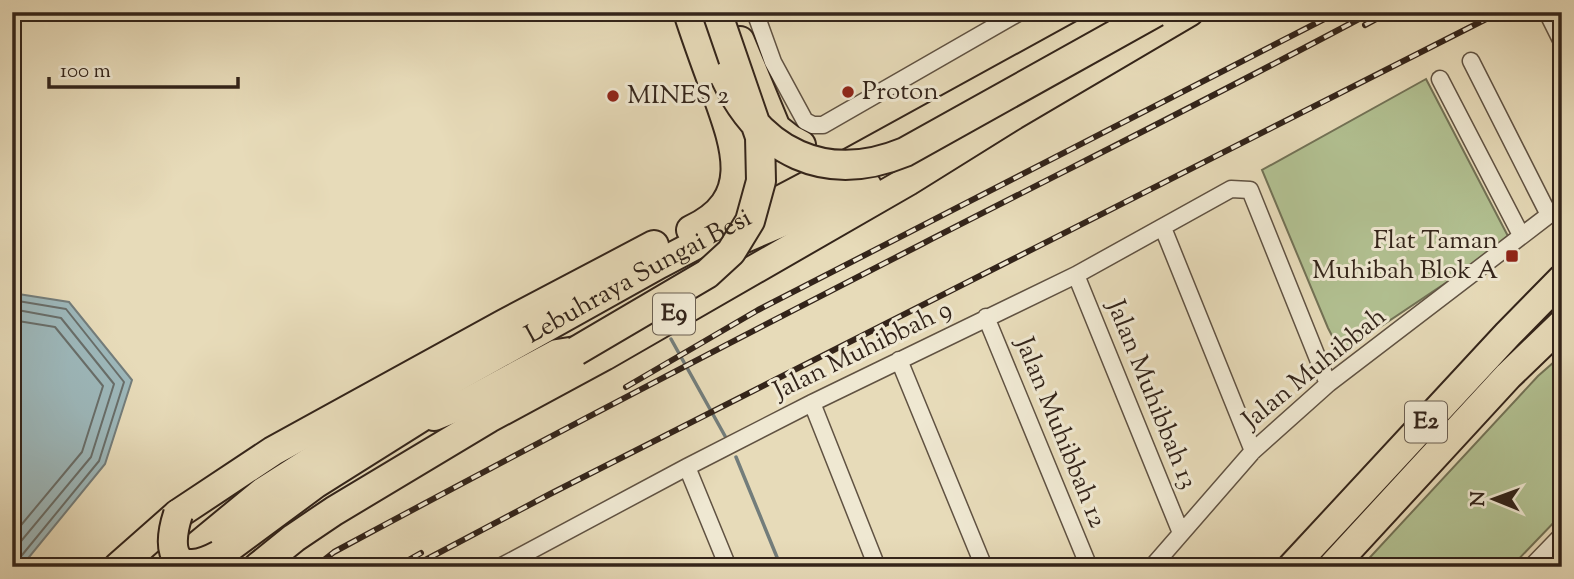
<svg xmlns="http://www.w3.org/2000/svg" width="1574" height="579" viewBox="0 0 1574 579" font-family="'Sorts Mill Goudy',serif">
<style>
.green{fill:#b2c192;stroke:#727256;stroke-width:2}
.water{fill:#9db8bb;stroke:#737d7b;stroke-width:2}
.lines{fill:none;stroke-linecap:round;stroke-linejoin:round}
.shore{stroke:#686e6a;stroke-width:2}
.stream{stroke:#737d7b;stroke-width:3.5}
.minor-casing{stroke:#605242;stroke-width:19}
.motorway-casing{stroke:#33241a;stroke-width:32}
.minor{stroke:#efe8d2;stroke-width:16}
.motorway{stroke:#e7dbb9;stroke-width:28}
.rail-casing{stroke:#33241a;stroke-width:6}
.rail{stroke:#efe8d2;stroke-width:3.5;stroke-dasharray:10;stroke-linecap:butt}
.motorway-bridge-casing{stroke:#33241a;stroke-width:32;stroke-linecap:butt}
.motorway-bridge{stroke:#e7dbb9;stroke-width:28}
.poi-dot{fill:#8f2418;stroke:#efe8d2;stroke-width:2.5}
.labels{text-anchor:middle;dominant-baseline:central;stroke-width:6;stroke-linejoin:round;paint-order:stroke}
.shield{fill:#efe8d2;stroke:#6b5f51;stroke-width:2}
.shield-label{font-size:24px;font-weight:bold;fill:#33241a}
.poi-label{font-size:26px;fill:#33241a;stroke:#efe8d2;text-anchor:start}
.street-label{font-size:26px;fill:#33241a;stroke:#efe8d2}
</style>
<rect width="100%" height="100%" fill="#e7dbb9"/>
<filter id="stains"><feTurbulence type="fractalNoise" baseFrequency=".00286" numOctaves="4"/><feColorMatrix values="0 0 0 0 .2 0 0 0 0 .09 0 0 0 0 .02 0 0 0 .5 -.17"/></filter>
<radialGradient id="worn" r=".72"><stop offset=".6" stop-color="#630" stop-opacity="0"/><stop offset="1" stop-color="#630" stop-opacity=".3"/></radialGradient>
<path class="green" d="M1426 79 1510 240 1341 353 1328 328 1262 170Z
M1562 355V480L1555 488 1562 514 1511 567H1361L1538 376Z"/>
<path class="water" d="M12 293 69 302 132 380 105 464 21 567H12Z"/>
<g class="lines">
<path class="shore" d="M12 300 66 309 124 382 99 461 18 560 16 567
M12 309 61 318 114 384 91 457 12 552
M12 320 55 327 103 386 82 452 12 536"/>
<path class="stream" d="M671 339 725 436
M736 457 781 567"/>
<defs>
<path id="minor" d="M755 12 773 62 805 121 813 125H823L1020 12
M1550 18 1562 42
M1471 61 1549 215
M1440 79 1521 235
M1163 228 1253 451
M1076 275 1181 533
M986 317 1089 567
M899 360 984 567
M812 403 877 567
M687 467 728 567
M500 567 687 467 812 403 1076 275 1231 189 1250 190 1328 384
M1152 567 1253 451 1328 384 1562 205
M1531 567 1562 535"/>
<g id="motorway">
<path d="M688 12C697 40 707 67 717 94 736 147 756 200 691 230"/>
<path d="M740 41 776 128 790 139 801 145"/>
<path d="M740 240 867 186"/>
<path d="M434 416 466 403 557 354 576 351"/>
<path d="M118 567 178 514 273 451 504 324 654 245"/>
<path id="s1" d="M172 567 263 492 346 439 659 264 815 182 1124 12"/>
<path d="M214 567 219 555 315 484 447 401"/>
<path d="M258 567 294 538 334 511 489 418 604 356 908 181 1014 115 1189 12"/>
<path d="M1292 567 1508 334 1562 279"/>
<path d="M1332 567 1508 376 1562 324"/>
</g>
</defs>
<use href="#minor" class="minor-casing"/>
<use href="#motorway" class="motorway-casing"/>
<use href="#minor" class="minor"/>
<use href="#motorway" class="motorway"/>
<defs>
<path id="rail" d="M1365 25 1389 12
M626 387 758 310 1338 12
M315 567 334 552C529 447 725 345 922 244 1072 167 1223 92 1372 12
M396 567 421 553
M412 567 550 494 1500 12"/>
</defs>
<use href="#rail" class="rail-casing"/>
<use href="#rail" class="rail"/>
<defs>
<path id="motorway-bridge" d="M725 77C760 152 825 185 905 152L1156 12
M576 351 707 274 731 252 750 221 761 181 760 137 717 12
M178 514C165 554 176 578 219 555"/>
</defs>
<use href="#motorway-bridge" class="motorway-bridge-casing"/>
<use href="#motorway-bridge" class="motorway-bridge"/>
</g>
<g class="poi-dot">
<circle cx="848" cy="92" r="7"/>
<circle cx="613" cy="96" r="7"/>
<rect x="1505" y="249" width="14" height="14" rx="3.5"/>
</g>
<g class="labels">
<g class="shield">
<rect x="653" y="293.5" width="42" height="41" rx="5"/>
<rect x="1405" y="401.5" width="42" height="41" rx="5"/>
</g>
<g class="shield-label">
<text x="674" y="314">E9</text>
<text x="1426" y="422">E2</text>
</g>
<g class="poi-label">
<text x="862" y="92">Proton</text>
<text x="627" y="96">MINES 2</text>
<text x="1498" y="241" text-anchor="end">Flat Taman<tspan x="1498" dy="30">Muhibah Blok A</tspan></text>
</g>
<g class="street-label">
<text stroke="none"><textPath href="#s1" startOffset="551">Lebuhraya Sungai Besi</textPath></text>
<text transform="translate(863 351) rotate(-26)">Jalan Muhibbah 9</text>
<text transform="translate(1315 369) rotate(-39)">Jalan Muhibbah</text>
<text transform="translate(1151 395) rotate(68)">Jalan Muhibbah 13</text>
<text transform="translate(1060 433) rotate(68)">Jalan Muhibbah 12</text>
</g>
</g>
<rect width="1574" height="579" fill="none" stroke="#e7dbb9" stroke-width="42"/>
<rect x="14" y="14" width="1546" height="551" fill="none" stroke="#33241a" stroke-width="3.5"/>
<rect x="21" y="21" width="1532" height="537" fill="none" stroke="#33241a" stroke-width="2"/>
<g transform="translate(1494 499) rotate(271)" stroke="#efe8d2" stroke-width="5" paint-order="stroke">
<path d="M0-5L12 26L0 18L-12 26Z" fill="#33241a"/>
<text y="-10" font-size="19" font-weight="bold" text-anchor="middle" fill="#33241a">N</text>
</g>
<path d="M49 77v10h189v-10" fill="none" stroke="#33241a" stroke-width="3.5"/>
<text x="60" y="77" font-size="21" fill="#33241a" stroke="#efe8d2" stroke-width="5" paint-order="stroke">100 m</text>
<rect width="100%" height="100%" filter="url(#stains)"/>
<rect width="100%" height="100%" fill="url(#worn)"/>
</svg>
